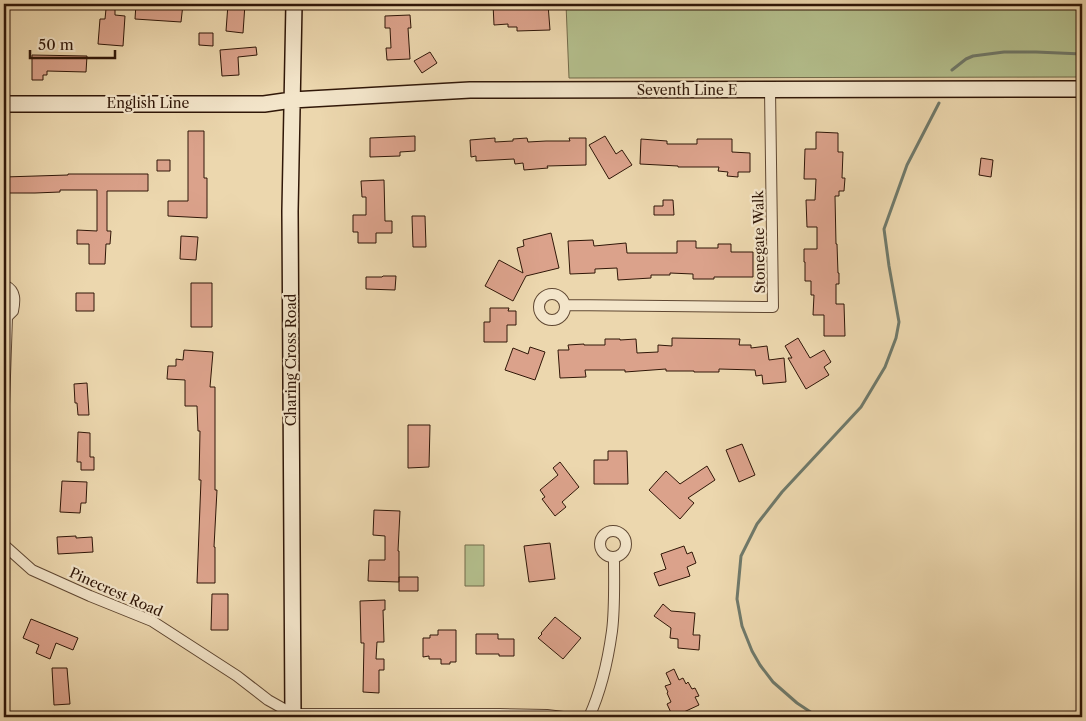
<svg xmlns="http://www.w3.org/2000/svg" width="1086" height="721" viewBox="0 0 1086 721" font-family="'Libre Caslon Text',serif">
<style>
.green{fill:#b4bf8d;stroke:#726b4a}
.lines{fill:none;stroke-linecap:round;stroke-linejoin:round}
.stream{stroke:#6f796a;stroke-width:3}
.building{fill:#dba28b;stroke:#301708}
.street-casing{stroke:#5f4732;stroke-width:12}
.secondary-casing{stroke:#301708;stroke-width:18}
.street{stroke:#f3e5ca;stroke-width:10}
.secondary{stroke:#f3e5ca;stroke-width:15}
.labels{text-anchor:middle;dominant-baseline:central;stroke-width:4.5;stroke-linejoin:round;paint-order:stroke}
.street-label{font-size:14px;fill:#301708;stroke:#f3e5ca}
</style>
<rect width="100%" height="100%" fill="#ecd7ae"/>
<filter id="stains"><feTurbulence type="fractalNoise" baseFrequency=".004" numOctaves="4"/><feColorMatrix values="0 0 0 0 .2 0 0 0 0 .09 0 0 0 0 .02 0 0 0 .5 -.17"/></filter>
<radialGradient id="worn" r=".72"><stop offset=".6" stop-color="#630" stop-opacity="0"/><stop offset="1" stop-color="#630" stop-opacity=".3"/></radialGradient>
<path class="green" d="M566 4H1082V77L569 78Z
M465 545H484V586H465Z"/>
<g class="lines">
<path class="stream" d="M952 70 966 59 973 56 1004 52H1036L1082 54
M818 717 797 703 773 682 760 665 752 651 742 626 737 599 741 556 757 524 782 492 861 407 885 367 896 338 899 322 889 266 884 229 907 165 939 103"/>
</g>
<path class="building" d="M136 4H183L181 22 135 19Z
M228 4H245L243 33 226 31Z
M493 4H548L550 30 517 31V27H508V24L494 25Z
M106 9H115V15L125 16 123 46 98 44 100 19H105Z
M410 15 411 28H408L410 59 387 60 386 48H391L390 28H385V16Z
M199 33H213V46L199 45Z
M256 47 257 55 238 57 239 75 222 76 220 50Z
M430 52 437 63 422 73 414 61Z
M32 55 87 56 86 72 47 71V75H43V80H32Z
M188 131H204V178H207V218L168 216V201H188Z
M816 132 838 133V152H843L842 178H845L844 191H839V196H835L836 244H837L838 273H839V284H836V304H844L845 336H824V315H813L814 295H811V281H805V262H804V249H817V227H807L806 200H815L816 179H804L805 149H816Z
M415 136V151L400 152V156L370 157V138Z
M605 136 616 154 622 150 632 165 609 179 589 145Z
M495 138V142L513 141V139L527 138 528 142 546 141H570L569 138H586V165L547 166 548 168 524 170 523 163 515 164 514 159 476 161V156L471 157 470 140Z
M641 139 667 141V144H697V139H732V152L750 153V172H738V177L727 176 728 172 718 171 719 167H678V166L640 164Z
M981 158 993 160 991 177 979 175Z
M157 160H170V171H157Z
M68 174H148V191H107V231H111L110 244H106L105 264H89V244H77V230L97 231V190H60V192L35 193H4V177L68 175Z
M384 180 385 221H392V233H376V243H358V232H353V215H366V197H362L361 181Z
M663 200H673L674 215H654V206H663Z
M412 216H425L426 247H413Z
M551 233 559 268 526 276 513 301 485 286 499 260 523 273 517 248 524 246 523 240Z
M181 236 198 237 196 260 180 259Z
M593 240 594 246 626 243 627 253H677V241H696V248H718V244H731V252H753V277H714V279H693V274L670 273V275H651V278L618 280 617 268 595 269V273L570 274 568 241Z
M383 276H396L395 290 366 289V277H382Z
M191 283H212V327H191Z
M76 293H94V311H76Z
M490 308H509L508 311H516V325H507V342H484V322H490Z
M672 338 740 339 739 345H751V348L767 346 769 360 784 358 786 382 763 384 762 375 756 376 755 370 719 369V372H694V371H666V369L625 372V370H585L586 377 560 378 558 350H569L568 345 584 344V345H605V339H620V340L636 339 637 353 658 352V345L672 346Z
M798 338 810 358 824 350 831 362 824 367 829 375 806 389 788 358H792L785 346Z
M530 347 545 352 535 380 505 370 513 348 528 354Z
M184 350 213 352 210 387H215V490H217L214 547H215V583H197L201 480H199L200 431H198L197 406H185V380L167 379 168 366H176V359L183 360Z
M87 383 89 415H78L77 403H75L74 384Z
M408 425H430L429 467 408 468Z
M78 432 90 433V457H94V470H81V462H77Z
M742 444 755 475 739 482 726 450Z
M608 451H627L628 484H594V460H608Z
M560 462 579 487 562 502 566 507 555 516 542 499 545 497 540 490 558 475 553 468Z
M707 466 715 480 688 498 694 503 680 519 649 490 666 471 680 484Z
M62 481 87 482 86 503H81L80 513 60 512Z
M374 510 400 511 398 551H399V582L368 581 369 560H385V536L373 535Z
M76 536V538L92 537 93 552 58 554 57 537Z
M550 543 555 579 529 582 524 546Z
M684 546 687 554 692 552 696 563 687 567 690 576 659 586 654 573 666 569 661 554Z
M399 577H418V591H399Z
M212 594H228V630H211Z
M385 600V610H383L384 642H377L376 659H384V670H379V693L363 692 364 643H361L360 601Z
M663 604 671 611 695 613 693 635H700L699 650 678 648V639L670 638 671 628 654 616Z
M555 617 581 638 563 659 538 638 542 634 541 633Z
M31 619 78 638 73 650 56 643 50 659 36 653 39 645 23 638Z
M438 630H456V662H450V664H441V659H429V656L423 657V638H430V635H438Z
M476 634H498V639H514V656H499V654H476Z
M52 668H67L70 704 54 705Z
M674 669 679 680 683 678 686 684 688 682 692 689 695 688 699 696 695 697 699 705 673 717 667 704 671 702 667 693 668 692 665 686 671 684 666 673Z"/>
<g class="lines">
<defs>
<path id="street" d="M4 288 6 286C16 291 15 301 13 311L7 317 4 405
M539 307a13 13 0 1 1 26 0a13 13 0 1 1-26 0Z
M565 305 773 307 770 90
M600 544a13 13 0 1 1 26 0a13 13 0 1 1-26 0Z
M4 545 32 570 90 596 152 621 237 676 268 700 293 714H499L547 715 563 717
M589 717C601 691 608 660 612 631 615 607 614 582 614 557"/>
<path id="secondary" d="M4 104H264L292 100 470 90 1082 89
M293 717 290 211 294 4"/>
</defs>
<use href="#street" class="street-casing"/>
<use href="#secondary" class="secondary-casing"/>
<use href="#street" class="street"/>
<use href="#secondary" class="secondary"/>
</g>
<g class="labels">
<g class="street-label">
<text x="687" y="90">Seventh Line E</text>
<text x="148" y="103">English Line</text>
<text transform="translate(759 242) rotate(-91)">Stonegate Walk</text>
<text transform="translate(291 360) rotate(-90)">Charing Cross Road</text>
<text transform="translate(116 592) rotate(24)">Pinecrest Road</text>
</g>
</g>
<rect width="1086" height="721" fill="none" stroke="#ecd7ae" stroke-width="20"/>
<rect x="5" y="5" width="1076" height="711" fill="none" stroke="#301708" stroke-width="2.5"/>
<rect x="10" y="10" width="1066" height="701" fill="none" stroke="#301708"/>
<path d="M30 50v8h85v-8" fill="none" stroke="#301708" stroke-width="2.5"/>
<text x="38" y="50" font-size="15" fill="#301708" stroke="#f3e5ca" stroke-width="4" paint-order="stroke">50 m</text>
<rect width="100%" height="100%" filter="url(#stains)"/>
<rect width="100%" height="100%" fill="url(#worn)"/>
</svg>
